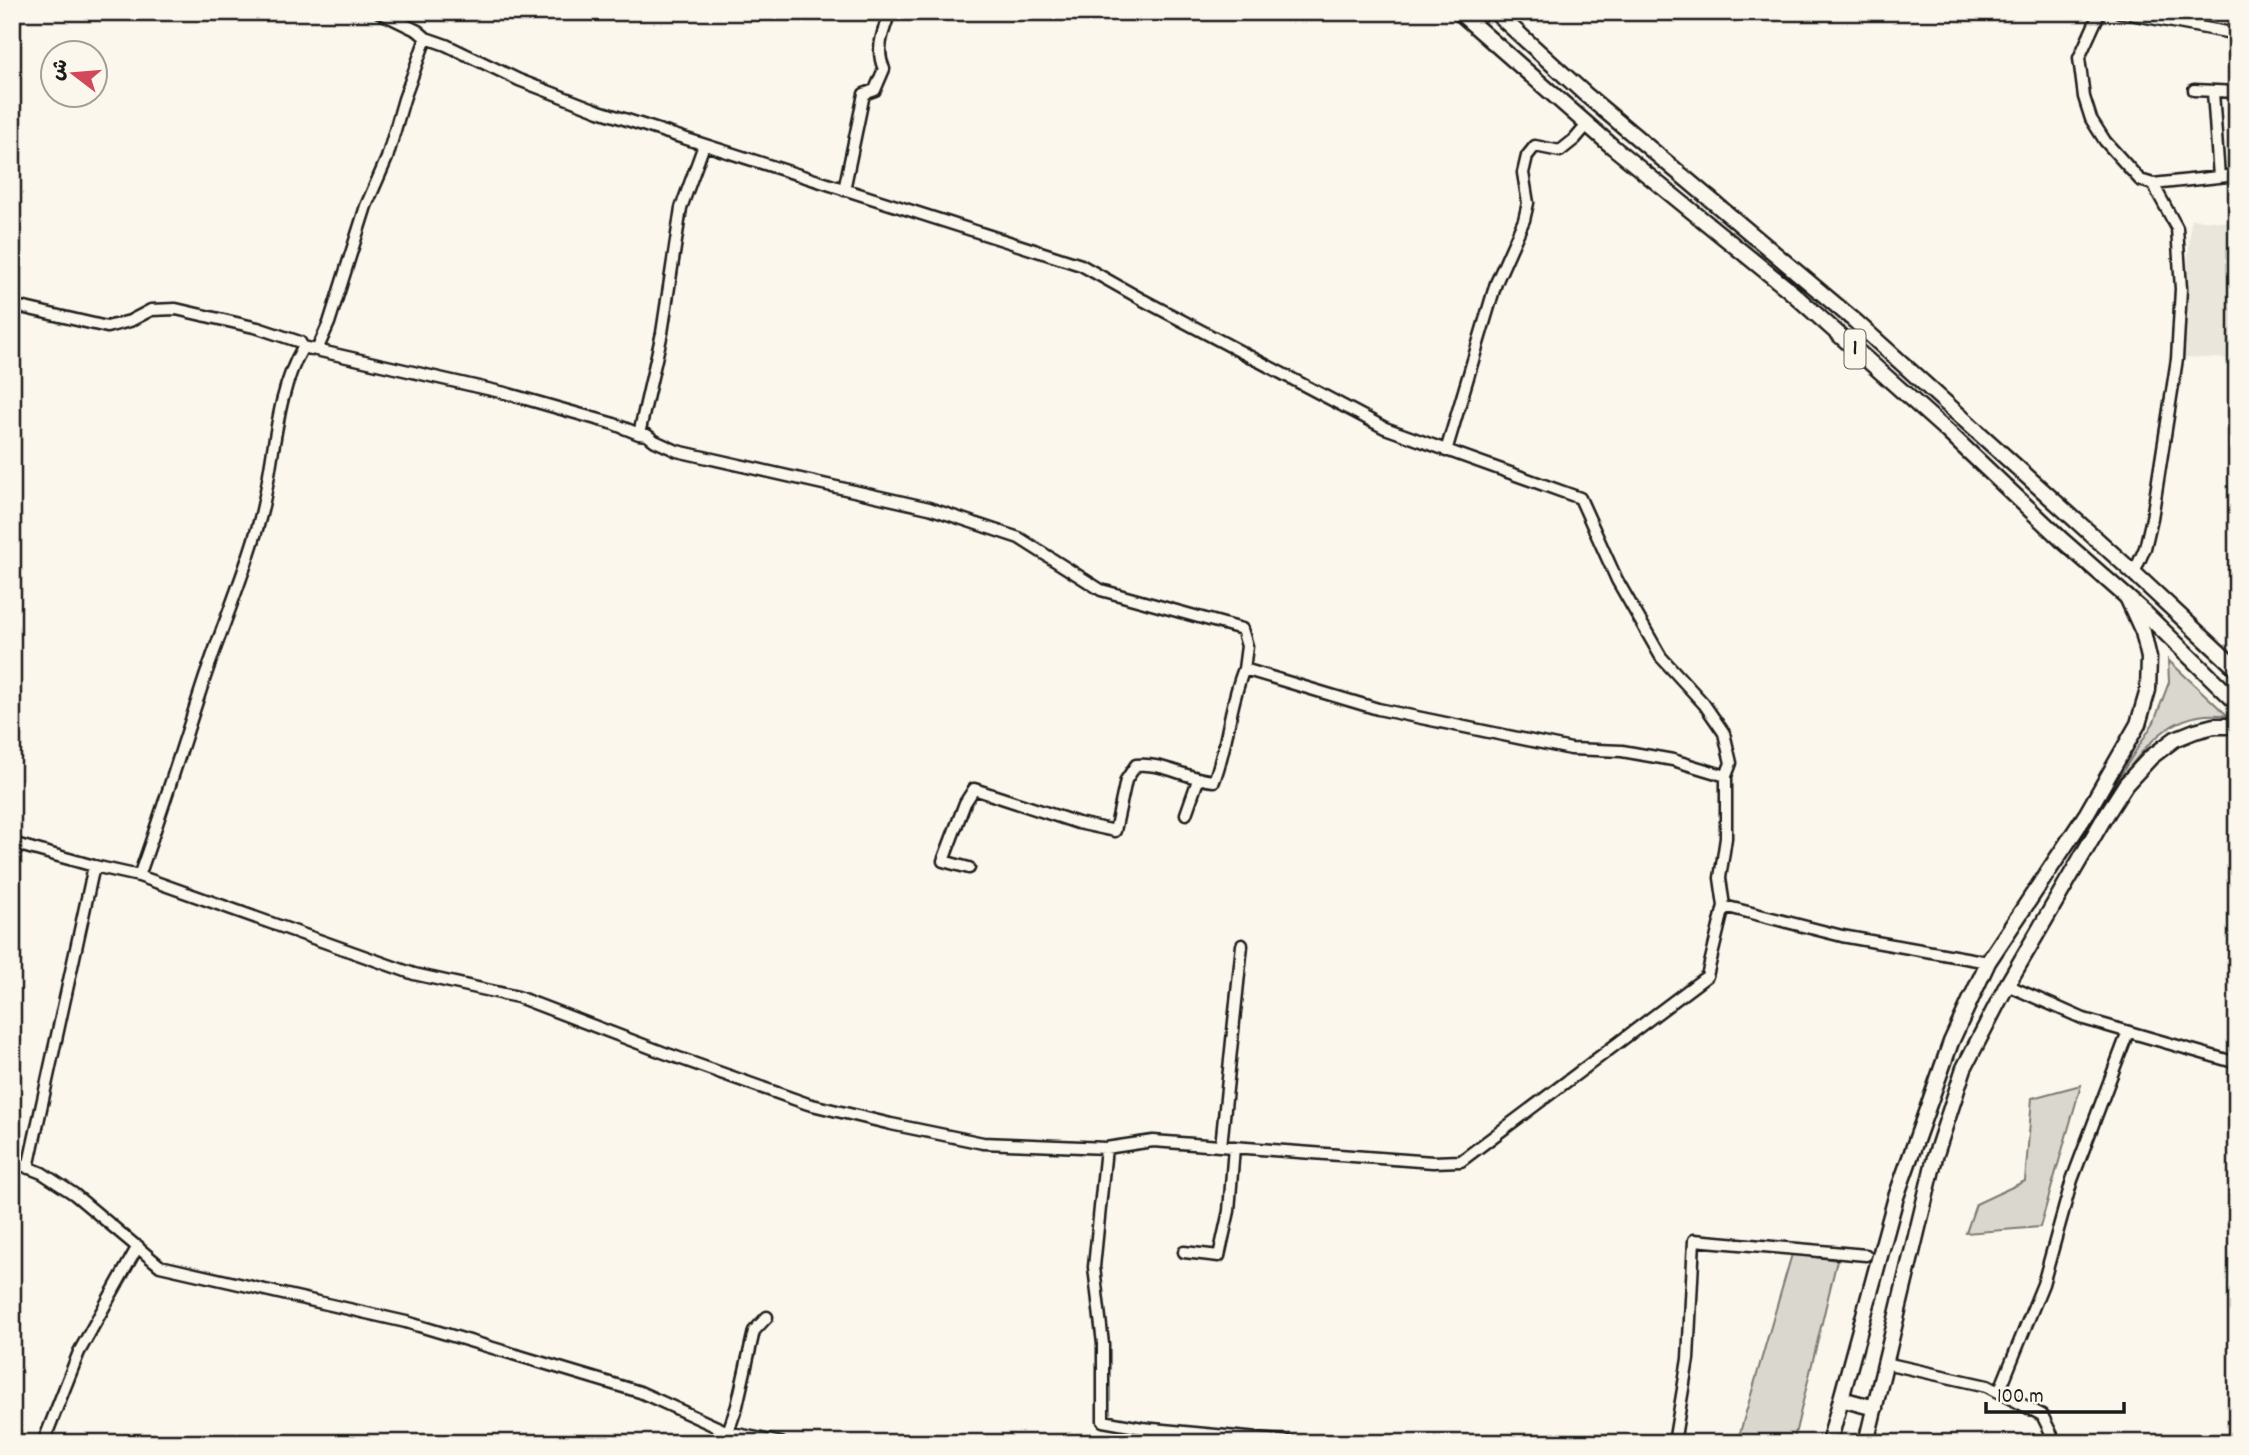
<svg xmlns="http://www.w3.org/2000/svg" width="2249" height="1455" viewBox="0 0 2249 1455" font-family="Dekko,'Playpen Sans Arabic',sans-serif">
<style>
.built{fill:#eae6dc}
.green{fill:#dad7ce;stroke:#7b7a75;stroke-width:2}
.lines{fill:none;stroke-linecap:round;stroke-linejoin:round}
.minor-casing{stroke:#1c1c1c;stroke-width:15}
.secondary-casing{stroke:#1c1c1c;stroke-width:19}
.primary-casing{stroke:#1c1c1c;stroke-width:19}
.minor{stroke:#fbf7ec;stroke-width:10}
.secondary{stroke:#fbf7ec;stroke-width:14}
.primary{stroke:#fbf7ec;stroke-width:14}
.labels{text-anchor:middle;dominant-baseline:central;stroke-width:5;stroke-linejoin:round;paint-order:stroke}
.shield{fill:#fbf7ec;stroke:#5f5e5a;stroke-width:2}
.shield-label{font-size:23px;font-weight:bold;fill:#1c1c1c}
</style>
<rect width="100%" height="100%" fill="#fbf7ec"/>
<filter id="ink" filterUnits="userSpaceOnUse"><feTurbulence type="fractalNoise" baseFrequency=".0143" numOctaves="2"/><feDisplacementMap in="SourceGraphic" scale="14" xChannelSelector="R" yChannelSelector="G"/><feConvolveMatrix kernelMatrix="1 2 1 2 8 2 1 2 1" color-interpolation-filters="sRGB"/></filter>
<g filter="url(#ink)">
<path class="built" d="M2191 219 2237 223V359L2181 357Z"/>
<path class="green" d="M2168 660 2228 716C2163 705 2133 763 2102 808L2100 807 2154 722 2169 682Z
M2081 1085 2040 1227 1966 1233 1976 1204 2025 1181 2032 1098Z
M1792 1254 1837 1260 1793 1443H1737Z"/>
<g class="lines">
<defs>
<path id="minor" d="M379 12 418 31 426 38 446 45 519 80 599 111 1081 265 1143 300 1385 428 1580 498 1617 580 1661 657 1704 704 1724 733 1731 763 1726 776
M2100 12 2079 58 2084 97 2091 119 2105 141 2140 180 2153 184 2177 228 2181 289 2177 359 2152 518 2145 548 2134 573
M2119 12 2237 34
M2194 90 2237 92
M2213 92 2219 177
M2153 184 2237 175
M844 190 864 94 875 90 884 69C875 49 883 32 890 12
M12 305 107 327 130 321 151 310 176 309 258 328 300 342 303 347 505 393 614 424 639 434 647 435 655 441 677 451 929 508 1019 538 1101 590 1242 629 1247 646 1244 669 1378 709 1571 749 1622 751 1673 760 1726 776V838L1720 878 1724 906 1707 976 1461 1161 1433 1162 1153 1141 1106 1148 983 1143 891 1124 808 1104 662 1052 518 997 414 974 139 876 94 866 12 843
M317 350 329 323 366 206 387 158 404 99 426 38
M639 434 662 333 681 208 704 145
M1446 451 1496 283 1524 220 1528 203 1523 173 1527 156 1535 146 1560 151 1575 139 1587 125
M1186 814 1198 780
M969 868 943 861 965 803 974 789 1078 823 1115 831 1126 780 1136 765C1162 762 1187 779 1214 781 1228 745 1229 705 1244 669
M139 876C162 812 182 747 203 683 221 629 244 577 259 522 275 466 273 398 303 347
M1724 906 1842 936 1988 962
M2007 985 2084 1019 2237 1063
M1221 1146 1242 945
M1106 1148 1094 1267 1103 1344V1421L1142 1428 1301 1443
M12 1161 42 1173 74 1194 160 1266 406 1322 640 1392 728 1432 781 1443
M28 1168 94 866
M1184 1252 1219 1256 1229 1211 1234 1147
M1885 1363 1987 1386 2042 1415 2056 1443
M1999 1392 2043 1284 2072 1180 2128 1032
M728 1432 737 1406 754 1331 767 1317
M43 1443 79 1352 138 1246
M1674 1443 1688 1359 1694 1240 1866 1255"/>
<path id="secondary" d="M1841 1399 1875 1408
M1829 1443 1896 1197 1951 1042 1988 962 2087 813 2138 724 2148 690 2149 658 2143 632 2127 597
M1866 1443 1935 1157 1964 1068 2007 985 2103 820 2126 784 2151 757 2175 739 2195 731 2214 726H2237"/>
<path id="primary" d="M1459 12 1613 147 1789 290 1948 432 2062 540 2145 613 2237 703
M1495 12 1585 94 1855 321 2134 573 2237 669"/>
</defs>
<use href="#minor" class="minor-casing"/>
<use href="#secondary" class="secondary-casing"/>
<use href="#primary" class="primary-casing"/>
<use href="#minor" class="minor"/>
<use href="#secondary" class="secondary"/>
<use href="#primary" class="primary"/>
</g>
</g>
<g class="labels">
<rect class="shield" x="1844.5" y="329.5" width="21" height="39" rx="5"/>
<g class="shield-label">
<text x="1855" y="349">1</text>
</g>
</g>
<rect width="2249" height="1455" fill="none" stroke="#fbf7ec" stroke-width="42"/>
<rect x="21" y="21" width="2207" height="1413" fill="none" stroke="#1c1c1c" stroke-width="2.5" filter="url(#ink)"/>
<g transform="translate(74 74) rotate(286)"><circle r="33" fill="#fbf7ec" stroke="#a29f99" stroke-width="2"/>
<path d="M0-5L12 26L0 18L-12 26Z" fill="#d1495b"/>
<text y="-10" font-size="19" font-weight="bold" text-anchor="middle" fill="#1c1c1c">ش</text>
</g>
<path d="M1986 1402v10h138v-10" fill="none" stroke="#1c1c1c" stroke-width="3.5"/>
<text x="1997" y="1402" font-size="21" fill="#1c1c1c" stroke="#fbf7ec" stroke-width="5" paint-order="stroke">100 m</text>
</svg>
